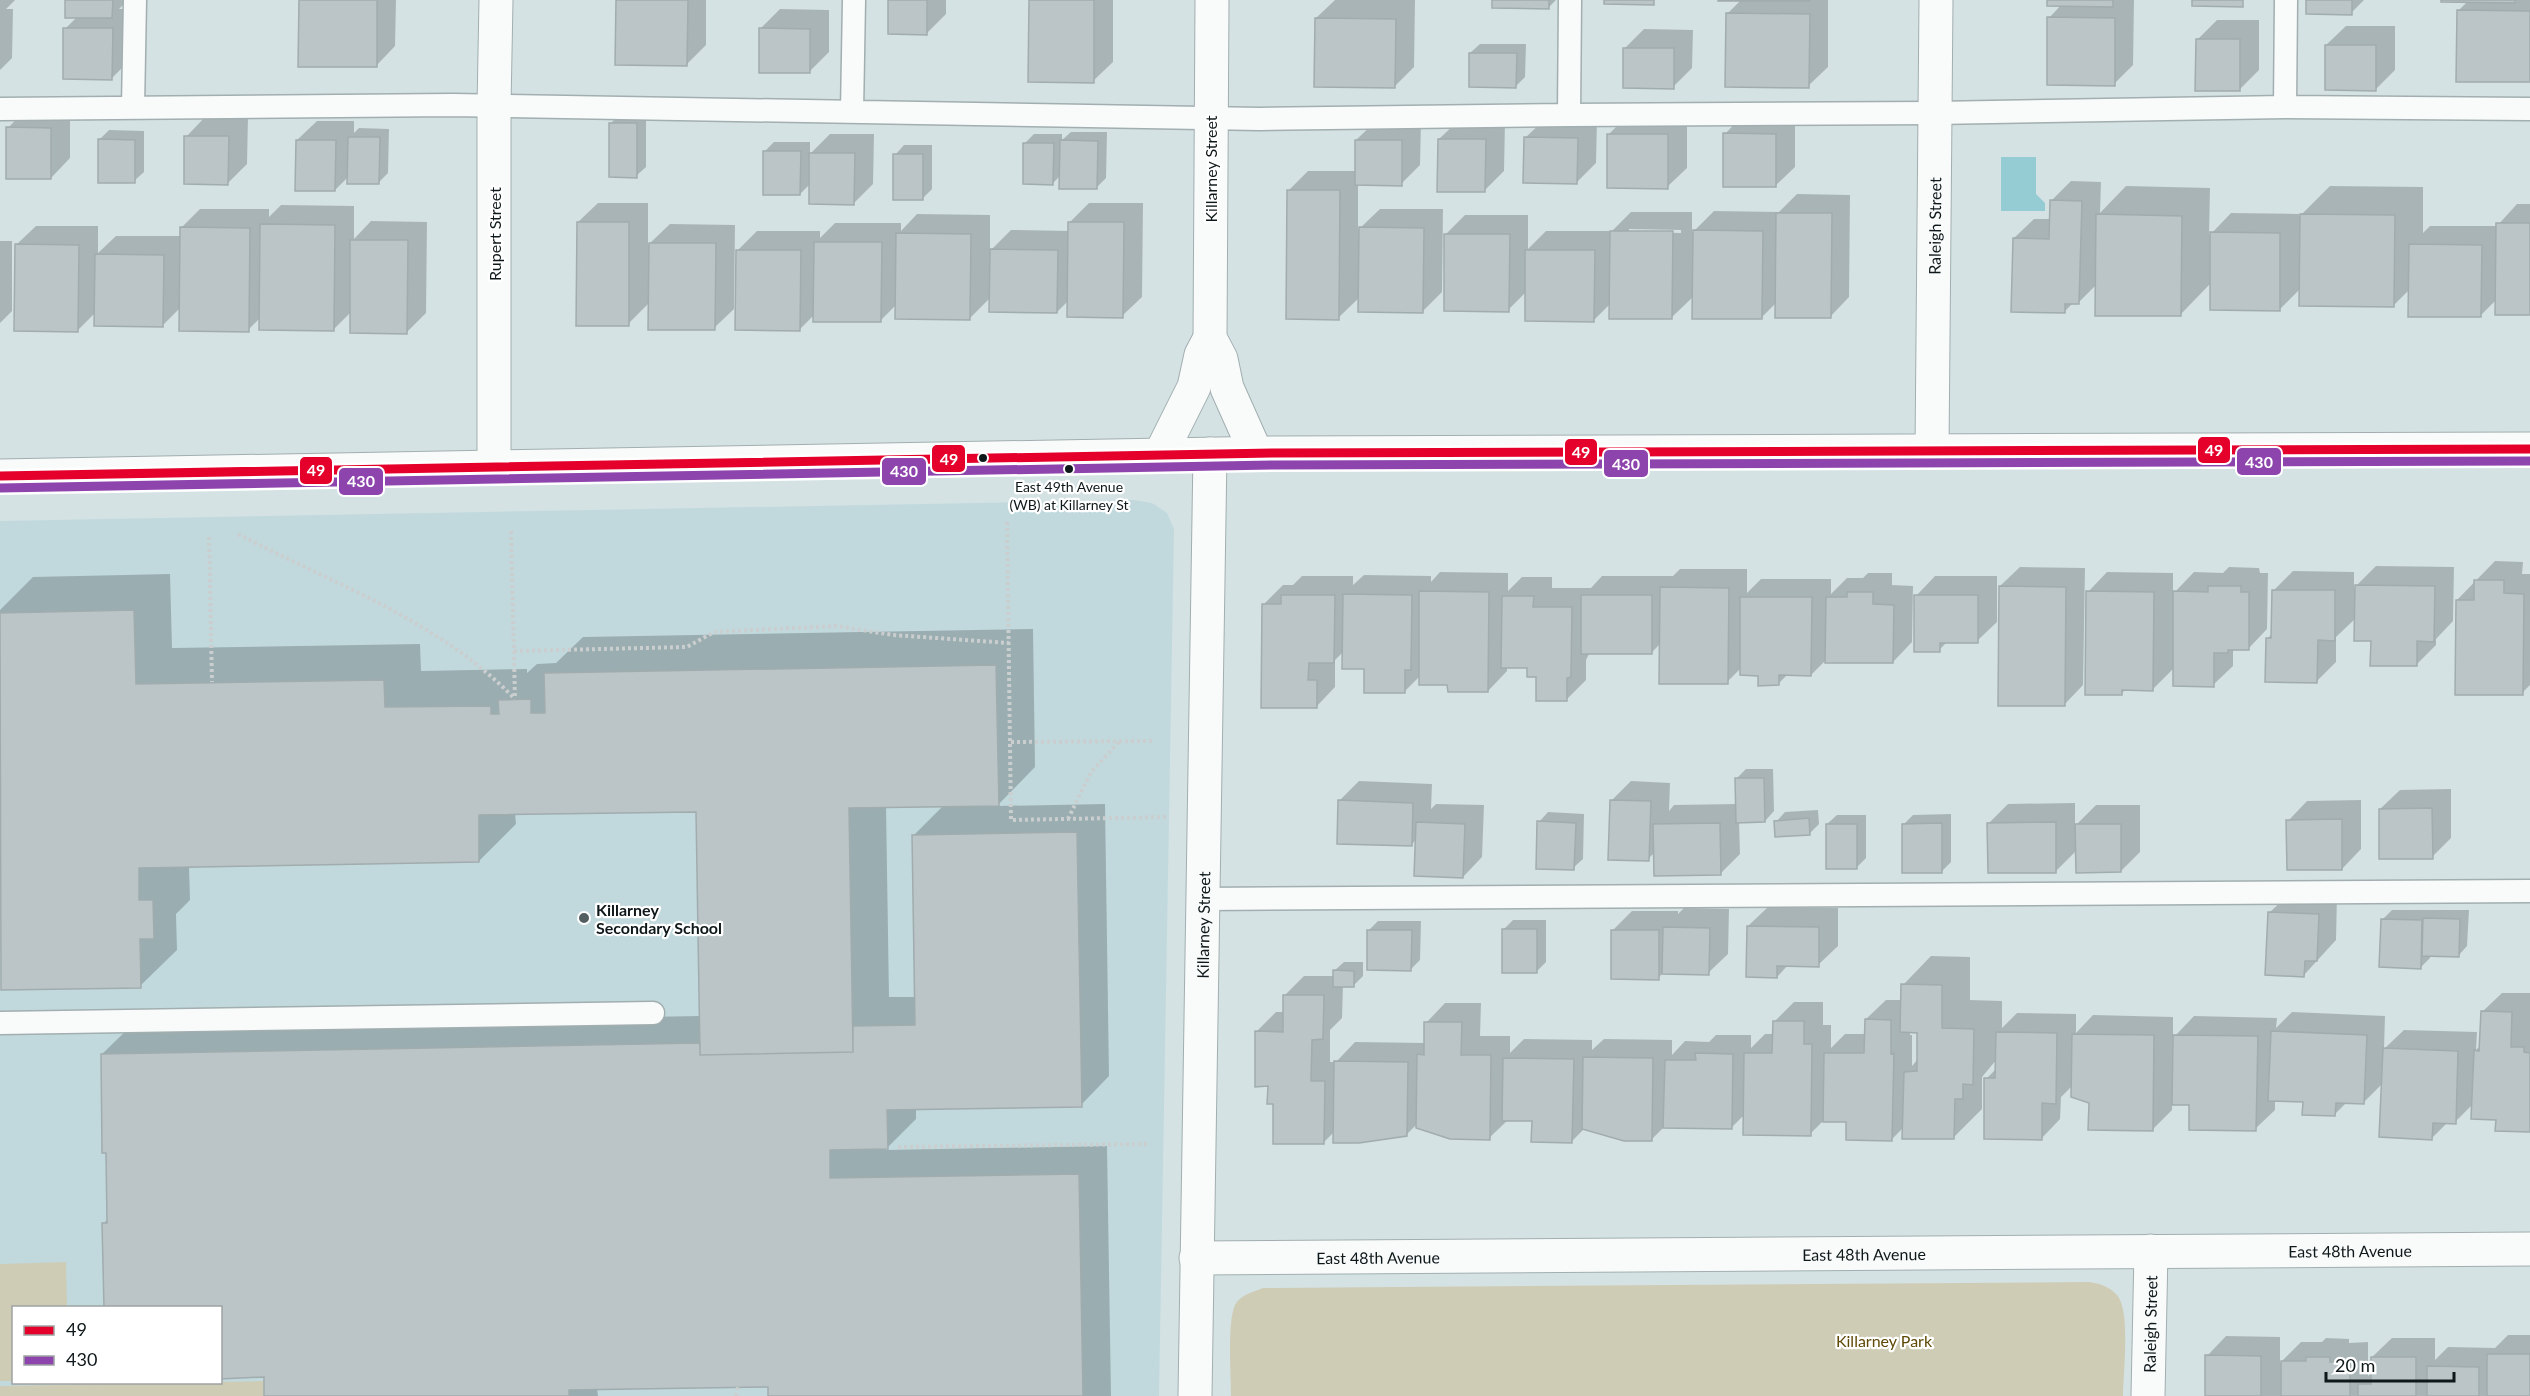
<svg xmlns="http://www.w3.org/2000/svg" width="2530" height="1396" viewBox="0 0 2530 1396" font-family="Lato,sans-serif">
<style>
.built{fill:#c1d9dd;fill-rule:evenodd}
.green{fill:#cfccb6}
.water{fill:#95cbd3}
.shadow{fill:#0003;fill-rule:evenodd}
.building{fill:#bbc5c7;stroke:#a1acae;stroke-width:1.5}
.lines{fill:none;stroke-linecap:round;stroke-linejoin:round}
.service-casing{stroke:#a2aeaf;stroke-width:25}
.minor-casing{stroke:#a2aeaf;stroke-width:35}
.tertiary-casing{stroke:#a2aeaf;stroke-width:35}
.path{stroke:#cbcecf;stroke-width:4;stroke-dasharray:3 3;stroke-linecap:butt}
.service{stroke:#f9fbfb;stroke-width:22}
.minor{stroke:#f9fbfb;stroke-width:33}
.tertiary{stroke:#f9fbfb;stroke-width:33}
.bus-1-casing{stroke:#fff;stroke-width:14}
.bus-2-casing{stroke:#fff;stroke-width:14}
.bus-1{stroke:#e4002b;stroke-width:9}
.bus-2{stroke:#8e44ad;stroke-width:9}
.bus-dot{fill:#0e1719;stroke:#fff;stroke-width:2}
.poi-dot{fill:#535e60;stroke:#fff;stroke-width:2}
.labels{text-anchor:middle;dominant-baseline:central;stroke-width:4.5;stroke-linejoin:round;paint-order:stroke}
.bus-label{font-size:14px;fill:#0e1719;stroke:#fff}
.street-label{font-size:16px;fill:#0e1719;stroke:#fff}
.poi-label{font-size:16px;font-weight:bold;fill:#0e1719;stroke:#fff;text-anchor:start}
.park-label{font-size:16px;fill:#5e4906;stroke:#fff}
.line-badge{stroke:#fff;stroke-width:2}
.badge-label{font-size:16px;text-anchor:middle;font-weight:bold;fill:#fff}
</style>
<rect width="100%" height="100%" fill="#d4e2e4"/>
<path class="built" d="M1133 500 1152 503 1167 513 1174 529 1159 1396H0V521ZM14 1308H220V1382H14Z"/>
<path class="green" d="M66 1262 67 1307 14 1308 13 1381H0V1264Z
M2089 1282C2100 1284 2109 1286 2117 1295 2131 1311 2123 1374 2123 1396H1231C1231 1376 1227 1322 1235 1305 1240 1295 1253 1292 1263 1288Z
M264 1381V1396H0V1386Z"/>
<path class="water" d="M2001 157H2036V194L2045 203V211H2001Z"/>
<path class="shadow" d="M0 0H15L6 9H13L12 58 0 70Z
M67 0H128L119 9H132L131 59 112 78 65 29 77 17Z
M300 0H396L395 46 376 66Z
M618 0H706V45L687 64Z
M889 0H946V14L926 34Z
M1031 0H1113V62L1093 81Z
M1335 0H1415L1414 67 1395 86 1316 18Z
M1494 0H1556L1549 7Z
M1741 0H1828V67L1808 86 1727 14Z
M2048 0H2134L2133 65 2114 84 2049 18 2062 4Z
M2308 0H2364L2351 13Z
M2442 0H2530V81L2458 11 2468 1Z
M780 9 829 10V52L809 72 760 29Z
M2217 20H2259V70L2240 89 2197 40Z
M2346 26H2395V70L2376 89 2326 45Z
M1644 29 1693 30 1692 68 1673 87 1625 48Z
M1480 44H1526L1525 77 1516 86 1470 53Z
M27 108 70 109V158L51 178 8 128Z
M620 114H646V167L636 176 611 123Z
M1744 114 1795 115V167L1775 186 1725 134Z
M1628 115H1687V168L1667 187 1609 134Z
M205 117H248L247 164 228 183 186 137Z
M1545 119H1597L1596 163 1577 182 1525 138Z
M1459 120 1505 121 1504 171 1485 190 1439 139Z
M317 121H354V133L359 128 389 129 388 173 378 183 349 176 335 190 297 140Z
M1376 121H1421L1420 165 1401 184 1358 183V230L1380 209H1443L1442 292 1422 312 1360 297 1338 318 1289 190 1308 171H1356V140Z
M109 130 144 131V172L134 181 99 140Z
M1071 132H1107L1106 178 1097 187 1061 175 1053 183 1025 143 1034 134H1062V140Z
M830 134H874L873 184 854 203 811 183 800 194 765 151 774 142H810V154Z
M904 145H932V189L922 199 895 155Z
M2071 181 2101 182 2100 213 2126 186 2210 188 2209 236 2231 213 2299 214V217L2330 186 2423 187V233L2430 226H2497L2517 204H2530V313L2496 300 2481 315 2410 289 2394 305 2301 288 2279 310 2211 283 2180 315 2097 284 2079 302 2073 303 2065 311 2014 238 2034 219H2051L2052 200Z
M1797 194 1850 195 1849 297 1830 317 1777 302 1761 318 1694 296 1672 317 1611 303 1594 320 1526 292 1508 310 1446 234 1465 215H1528V249L1546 231H1612L1631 212H1692V233L1714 211 1779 212ZM1629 229 1681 230V233L1629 232Z
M598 203H648V245L670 224 735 225 734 309 714 328 650 302 628 324 578 222Z
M1089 203H1143L1142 297 1122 316 1069 300 1057 312 991 297 970 318 897 304 880 321 815 314 800 329 738 250 757 231H820V238L835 223H901V231L917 214 990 215V251L1011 230 1070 231V222Z
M281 205 354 206V239L371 221 427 222 426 313 407 332 351 312 334 329 260 318 248 330 180 308 163 325 96 312 78 330 16 245 36 226H98V253L116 236H181V228L200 209H269V217Z
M0 241H12V311L0 323Z
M2495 561 2523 562 2522 574H2530V685L2522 693 2457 600Z
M2376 566 2454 567 2453 621 2436 639V645L2416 665 2372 639 2356 618 2336 637V662L2317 681 2267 639 2273 633V591L2293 571 2354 572V588Z
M2020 567 2085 568 2083 685 2064 705 2000 586Z
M2229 567 2259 568 2260 573H2268L2267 629 2248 649 2233 648V666L2213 685 2174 668 2153 689H2126L2122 693 2088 592 2107 572 2173 573V594L2194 572 2223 573Z
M1680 569H1747V593L1761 579H1831V594L1847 578H1863L1868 573H1892V585L1913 586 1912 642 1893 662 1827 659 1811 675 1788 674 1778 684 1741 668 1727 682 1661 643 1651 653 1590 652 1586 660V680L1567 699 1528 667H1507V671L1488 691 1420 676 1404 692 1344 651 1335 660V687L1316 707 1264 604 1283 585H1293L1302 576H1353V585L1364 575 1431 576V582L1440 572 1508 573V591L1522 577H1552V588H1591L1602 576H1673Z
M170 574 172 648 420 644 421 671 527 669V673L537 664 556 663 583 637 1033 629 1035 767 997 806 1105 804 1109 1076 1081 1105 916 1108V1119L885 1150 1107 1146 1111 1396H769V1385L597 1388 598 1396H266V1376L220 1308 104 1223 108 1219 102 1054 131 1026 701 1016 698 811 515 813 516 824 479 861 189 866 190 900 176 914 177 950 140 986 3 989 0 610 33 577ZM944 805 914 835 916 997H889L886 806Z
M1935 576H1997V622L1977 641H1948L1939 650 1916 596Z
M1746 769H1773L1774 811 1765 821H1739L1740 854 1720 874 1655 852 1648 859 1611 801 1631 781 1670 783 1669 811 1674 805 1737 804 1736 779Z
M1359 781 1432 784 1431 809 1436 804 1484 805 1482 857 1463 877 1416 840 1412 844 1340 800Z
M2451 789V838L2432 857 2380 809 2400 790Z
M2361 800V849L2342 869 2288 821 2307 801Z
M2075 803V826L2096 805H2140V852L2121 871 2077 850 2056 871 1988 824 2008 804Z
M1818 810 1819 824 1810 833 1776 822 1785 812Z
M1548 812 1584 814 1583 859 1573 868 1539 822Z
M1951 814V862L1942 871 1903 825 1913 815Z
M1837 815H1866V858L1857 867 1827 824Z
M2289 894 2337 895 2336 940 2304 975 2269 913Z
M1768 907 1838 908V946L1818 965H1788L1777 977 1748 926Z
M1684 908 1729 909 1728 954 1708 973 1664 972 1658 978 1613 930 1632 911H1678V914Z
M2392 910H2469L2467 946 2458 956 2430 955V958L2420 968 2382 920Z
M1513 920H1546V962L1536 972 1504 929Z
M1378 921H1421L1420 960 1411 969 1369 930Z
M1931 956 1970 957V1000L2002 1001V1028L2017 1013 2076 1014V1033L2093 1015 2173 1017V1038L2194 1016 2277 1018 2276 1028 2292 1012 2385 1016 2384 1049 2404 1030 2477 1032 2476 1050 2481 1045 2482 1012 2502 993H2530V1131L2497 1119 2473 1104 2455 1122H2448L2432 1138 2383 1083 2364 1102H2347L2335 1114 2304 1100 2275 1099V1110L2255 1129 2191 1103H2172V1110L2152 1130 2090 1102 2073 1085 2061 1097 2060 1119 2041 1139 1986 1079 1997 1068V1059L1982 1077V1109L1953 1138 1904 1127 1892 1139 1848 1121 1824 1120 1810 1134 1745 1114 1731 1128 1664 1127 1651 1140 1585 1128 1572 1141 1534 1120H1508L1489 1138 1418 1123 1406 1135 1335 1131 1323 1143 1275 1102 1257 1031 1276 1012H1285V995L1304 976H1334V971L1344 962H1363V976L1353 986 1343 985 1342 1018 1330 1030V1062H1336L1355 1042 1425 1043 1426 1023 1445 1003H1481L1480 1036H1510V1053L1524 1039 1592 1040V1050L1604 1039 1672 1040V1055L1685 1041 1709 1042 1716 1035H1751V1048L1765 1034H1774V1022L1794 1002H1823V1025H1831V1048L1845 1034H1866V1019L1886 1000H1902L1903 985ZM1910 1031H1919L1918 1059 1912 1066V1035H1910Z
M2508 1335H2530V1396H2207V1356L2226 1336 2280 1337V1363L2301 1342H2322L2326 1338 2349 1339V1343L2368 1342V1376L2372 1372V1357L2392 1338H2435V1360L2448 1347 2495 1348Z"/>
<path class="building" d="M65 0H113L112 18H65Z
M299 0H377V67H298Z
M616 0H688L687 66 615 65Z
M888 0H927V35L888 34Z
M1029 0H1094V83L1028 82Z
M1492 0H1549V9L1492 8Z
M1604 0H1654V5L1604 4Z
M1718 0H1810V1H1718Z
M2047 0H2113V7L2047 6Z
M2192 0H2243V7L2192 6Z
M2306 0H2352V15L2306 14Z
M2441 0H2515V3L2441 2Z
M2457 10 2530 11V82H2456Z
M1726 13 1810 14 1809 88 1725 87Z
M2047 17 2115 18V86L2047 85Z
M1315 18 1396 19 1395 88 1314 87Z
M63 28H113L112 80 63 79Z
M759 28 810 29V73H759Z
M2196 39H2240V91H2195Z
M2325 45H2376V91L2325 90Z
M1623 48H1674V89L1623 88Z
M1469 53H1517L1516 88 1469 87Z
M609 123H637V178L609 177Z
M6 127 51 128V179H6Z
M1723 133 1776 134V187H1723Z
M1607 134H1668V189L1607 188Z
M184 136H229L228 185 184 184Z
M348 137H380L379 184H347Z
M1524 137 1578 138 1577 184 1523 183Z
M98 139 135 140V183H98Z
M1438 139H1486L1485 192H1437Z
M296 140H336L335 191H295Z
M1060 140 1098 141 1097 189H1059Z
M1355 140H1402V186L1355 185Z
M1023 143H1054L1053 185 1023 184Z
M763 151H801L800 195H763Z
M809 153H855L854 205 809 204Z
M893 154H923V200H893Z
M1287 190H1340L1339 320 1286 319Z
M2050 200 2082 201 2079 304H2065V313L2011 312 2013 238 2049 239Z
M1776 213H1832L1831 318H1775Z
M2096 214 2182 216 2181 316H2095Z
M2300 214 2395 215 2394 307 2299 306Z
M577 222H629V326H576Z
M1068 222H1124L1123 318 1067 317Z
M2496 223H2530V315H2495Z
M260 224 335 225 334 331 259 330Z
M180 227 250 228 249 332 179 331Z
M1359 227 1424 228 1423 313 1358 312Z
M1693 230 1763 231 1762 319H1692Z
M1610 231H1673L1672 319H1609Z
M2210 232 2280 233V311L2210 310Z
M896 233 971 234 970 320 895 319Z
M1444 234H1510L1509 312 1444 311Z
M350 240H408L407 334 350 333Z
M814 242H882L881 322H813Z
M649 243H716L715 330H648Z
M15 244 79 245 78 332 14 331Z
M2409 244 2482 245 2481 317H2408Z
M990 249 1058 250 1057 313 989 312Z
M736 250H801L800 331 735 330Z
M1525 250H1595L1594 322 1525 321Z
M95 254 164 255 163 327 94 326Z
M2474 580H2504V593L2524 594 2523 695H2455L2456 600H2474Z
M2355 585 2435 586 2434 642 2417 641V666H2370L2371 641H2354Z
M1999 586 2066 587 2065 706H1998Z
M2208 586H2241V592H2249V650H2228V653H2214V687L2173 686V591L2208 592Z
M1660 587 1729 588 1728 684H1659Z
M2272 590H2335V641L2318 640 2317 683 2265 682 2266 638H2271Z
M1419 591 1489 592 1488 692H1448L1447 685H1419Z
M2086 591 2154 592 2153 691 2122 690V695H2085Z
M1847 592H1873V604L1894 605 1893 663H1825L1826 597H1847Z
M1343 594 1412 595 1411 670H1405V693H1364V669H1342Z
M1281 595H1335L1334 663H1309L1308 680H1317V708H1261L1262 604H1281Z
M1581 595H1652V654H1581Z
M1914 595H1978V643H1940V652H1914Z
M1502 596H1534L1533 607H1572L1571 677 1567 678V701H1536V677H1527V668H1501Z
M1740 597H1812L1811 676 1779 675V685L1758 686V676L1740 675Z
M134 610 136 684 384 680 385 707 491 706V714H499L498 700 531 699V713H545L544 673 996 665 999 806 849 808 853 1052 700 1055 696 812 479 815V862L139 868V900H153L154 939H140L141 988 1 990 0 613Z
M1735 778H1764L1765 822 1736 823Z
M1338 800 1413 803 1412 846 1337 844Z
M1610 800 1651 801 1649 861 1608 860Z
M2432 808 2433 859H2379V809Z
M1809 818 1810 835 1775 837 1774 821Z
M2342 819V870H2287L2286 820Z
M1537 821 1576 823 1574 870 1536 869Z
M1416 822 1465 824 1463 878 1414 876Z
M2056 822V873H1988L1987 823Z
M1720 823 1721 875 1654 876 1653 824Z
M1942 823V873H1902V824Z
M1826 824H1857V869H1826Z
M2075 824H2121V872L2076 873Z
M1077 832 1082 1107 887 1110 888 1149 830 1150V1178L1079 1174 1083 1396H768V1387L569 1390V1396H264V1377L220 1379V1308H104L102 1223H107L106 1153H102L101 1054 700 1043V1055L853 1052V1026L915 1025 912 835Z
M2268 912 2319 914 2317 961H2305L2304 977 2265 975Z
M2423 918 2460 919 2459 957 2422 956Z
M2381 919 2422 920 2421 969 2379 967Z
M1747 926 1819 927V967L1777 966V978L1746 977Z
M1663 927 1710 928 1709 975 1662 974Z
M1502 929H1537V973H1502Z
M1367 930H1412L1411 971 1367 970Z
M1611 930H1659V980L1611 979Z
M1333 970 1354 971V987H1333Z
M1901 984 1942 985V1028L1974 1029 1973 1085 1963 1084V1099H1955L1954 1139H1902L1904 1072 1917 1071V1033L1900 1032Z
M1283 995H1324L1323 1039 1312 1040 1311 1081H1325L1324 1144H1273V1104H1267L1268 1086 1255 1087V1031L1283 1032Z
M2481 1011 2512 1012 2511 1047H2524V1052L2530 1053V1132L2495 1131 2496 1120 2471 1119 2474 1050 2479 1051Z
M1865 1019 1891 1020V1054L1894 1053 1892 1141 1846 1140V1122H1823L1824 1053H1864Z
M1773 1021H1804V1044H1812L1811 1136 1743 1135 1744 1053H1772Z
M1424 1022H1462L1461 1055H1491L1490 1140 1450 1139 1416 1128 1417 1054 1424 1055Z
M2271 1031 2367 1035 2364 1104 2336 1103 2335 1116 2302 1115 2303 1102 2268 1101Z
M1996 1032 2057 1033 2056 1104 2042 1103V1140L1984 1139V1078H1995Z
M2072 1034 2154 1035 2153 1131 2088 1130 2089 1103 2071 1097Z
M2173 1035 2258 1036 2256 1131 2189 1130V1105H2172Z
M2383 1048 2458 1051 2456 1124 2433 1123 2432 1140 2379 1137Z
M1695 1053 1733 1054 1732 1129 1663 1128 1665 1060H1696Z
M1583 1057 1653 1058 1652 1141H1624L1582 1129Z
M1503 1058 1574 1059 1572 1143 1531 1142 1532 1121H1502Z
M1334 1061 1408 1062 1407 1136 1359 1143H1333Z
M2487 1354H2530V1396H2487Z
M2205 1355 2261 1356V1396H2205Z
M2306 1357H2330V1362L2350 1361V1396H2281V1361H2306Z
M2371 1357H2416V1396H2358V1384H2371Z
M2427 1366 2479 1367V1396H2427Z"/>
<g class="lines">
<defs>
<path id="service" d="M133 107 135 0
M2285 107 2286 0
M0 109 452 105 1260 119 1569 115 1935 113 2285 107 2530 109
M852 112 854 0
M1569 115 1570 0
M1203 899 2530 891
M0 1023 653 1013"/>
<g id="minor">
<path d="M1212 0 1210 338 1221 359 1227 388 1256 453"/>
<path id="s1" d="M1932 451 1936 0"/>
<path d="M1160 455 1194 387 1201 355 1210 338"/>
<path d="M494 468V106L496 0"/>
<path id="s2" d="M1196 1258 2530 1249"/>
<path id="s3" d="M1195 1396 1210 454"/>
<path id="s4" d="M2148 1396 2151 1251"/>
</g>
<path id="tertiary" d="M0 476 1273 453 2530 449"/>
</defs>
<use href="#service" class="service-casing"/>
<use href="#minor" class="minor-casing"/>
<use href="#tertiary" class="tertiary-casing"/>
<path class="path" d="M1007 522 1011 820 1167 817
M511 531 515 699
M238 534C335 585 437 619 515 699
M209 537 212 682
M514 651 687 647 714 632 836 626 893 635 1009 643
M1011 742 1155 741
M1068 819 1091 772 1120 741
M898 1147 1148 1144
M736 1396 738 1387"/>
<use href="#service" class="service"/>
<use href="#minor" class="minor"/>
<use href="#tertiary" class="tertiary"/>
<defs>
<path id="bus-1" d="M0 476 1273 453 2530 449"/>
<path id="bus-2" d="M0 488 1273 465 2530 461"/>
</defs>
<use href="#bus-1" class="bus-1-casing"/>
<use href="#bus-2" class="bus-2-casing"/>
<use href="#bus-1" class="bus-1"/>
<use href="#bus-2" class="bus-2"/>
</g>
<g class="bus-dot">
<circle cx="983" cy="458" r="5"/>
<circle cx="1069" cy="469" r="5"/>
</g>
<circle class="poi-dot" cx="584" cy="918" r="6"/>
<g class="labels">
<g class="bus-label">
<text x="1069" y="486">East 49th Avenue<tspan x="1069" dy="18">(WB) at Killarney St</tspan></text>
</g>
<g class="street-label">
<text transform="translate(1210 169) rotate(-90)">Killarney Street</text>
<text stroke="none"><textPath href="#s1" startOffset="225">Raleigh Street</textPath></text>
<text transform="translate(494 234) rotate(-90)">Rupert Street</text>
<text stroke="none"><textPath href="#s3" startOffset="471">Killarney Street</textPath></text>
<text stroke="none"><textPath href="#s2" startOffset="1154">East 48th Avenue</textPath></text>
<text stroke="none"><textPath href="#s2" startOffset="668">East 48th Avenue</textPath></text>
<text stroke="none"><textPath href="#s2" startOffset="182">East 48th Avenue</textPath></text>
<text stroke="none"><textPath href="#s4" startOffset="72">Raleigh Street</textPath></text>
</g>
<g class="poi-label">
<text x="596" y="909">Killarney<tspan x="596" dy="18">Secondary School</tspan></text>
</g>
<g class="park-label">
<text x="1884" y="1340">Killarney Park</text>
</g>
</g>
<g class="line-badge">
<rect x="2197" y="436" width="34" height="28" rx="6" fill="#e4002b"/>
<rect x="1564" y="438" width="34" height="28" rx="6" fill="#e4002b"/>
<rect x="931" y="444" width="35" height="29" rx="6" fill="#e4002b"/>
<rect x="2236" y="447" width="46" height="29" rx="6" fill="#8e44ad"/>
<rect x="1603" y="449" width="46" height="29" rx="6" fill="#8e44ad"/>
<rect x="299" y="456" width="34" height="29" rx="6" fill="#e4002b"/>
<rect x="881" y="457" width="46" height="29" rx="6" fill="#8e44ad"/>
<rect x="338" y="467" width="46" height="29" rx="6" fill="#8e44ad"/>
</g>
<g class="badge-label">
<text x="2214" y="456">49</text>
<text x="1581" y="458">49</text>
<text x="949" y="465">49</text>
<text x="2259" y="468">430</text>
<text x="1626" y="470">430</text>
<text x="316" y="476">49</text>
<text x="904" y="477">430</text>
<text x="361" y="487">430</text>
</g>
<rect x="12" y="1306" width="210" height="78" fill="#ffffff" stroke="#9fa2a3" stroke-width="1.5"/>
<rect x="24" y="1326" width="30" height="9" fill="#e4002b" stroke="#9fa2a3" stroke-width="1.5"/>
<text x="66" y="1336" font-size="18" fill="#0e1719">49</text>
<rect x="24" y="1356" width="30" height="9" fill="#8e44ad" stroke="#9fa2a3" stroke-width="1.5"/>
<text x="66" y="1366" font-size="18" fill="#0e1719">430</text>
<path d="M2326 1372v9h128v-9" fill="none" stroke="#0e1719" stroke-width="3"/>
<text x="2335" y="1372" font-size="18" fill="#0e1719" stroke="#ffffff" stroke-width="4.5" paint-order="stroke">20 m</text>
</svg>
